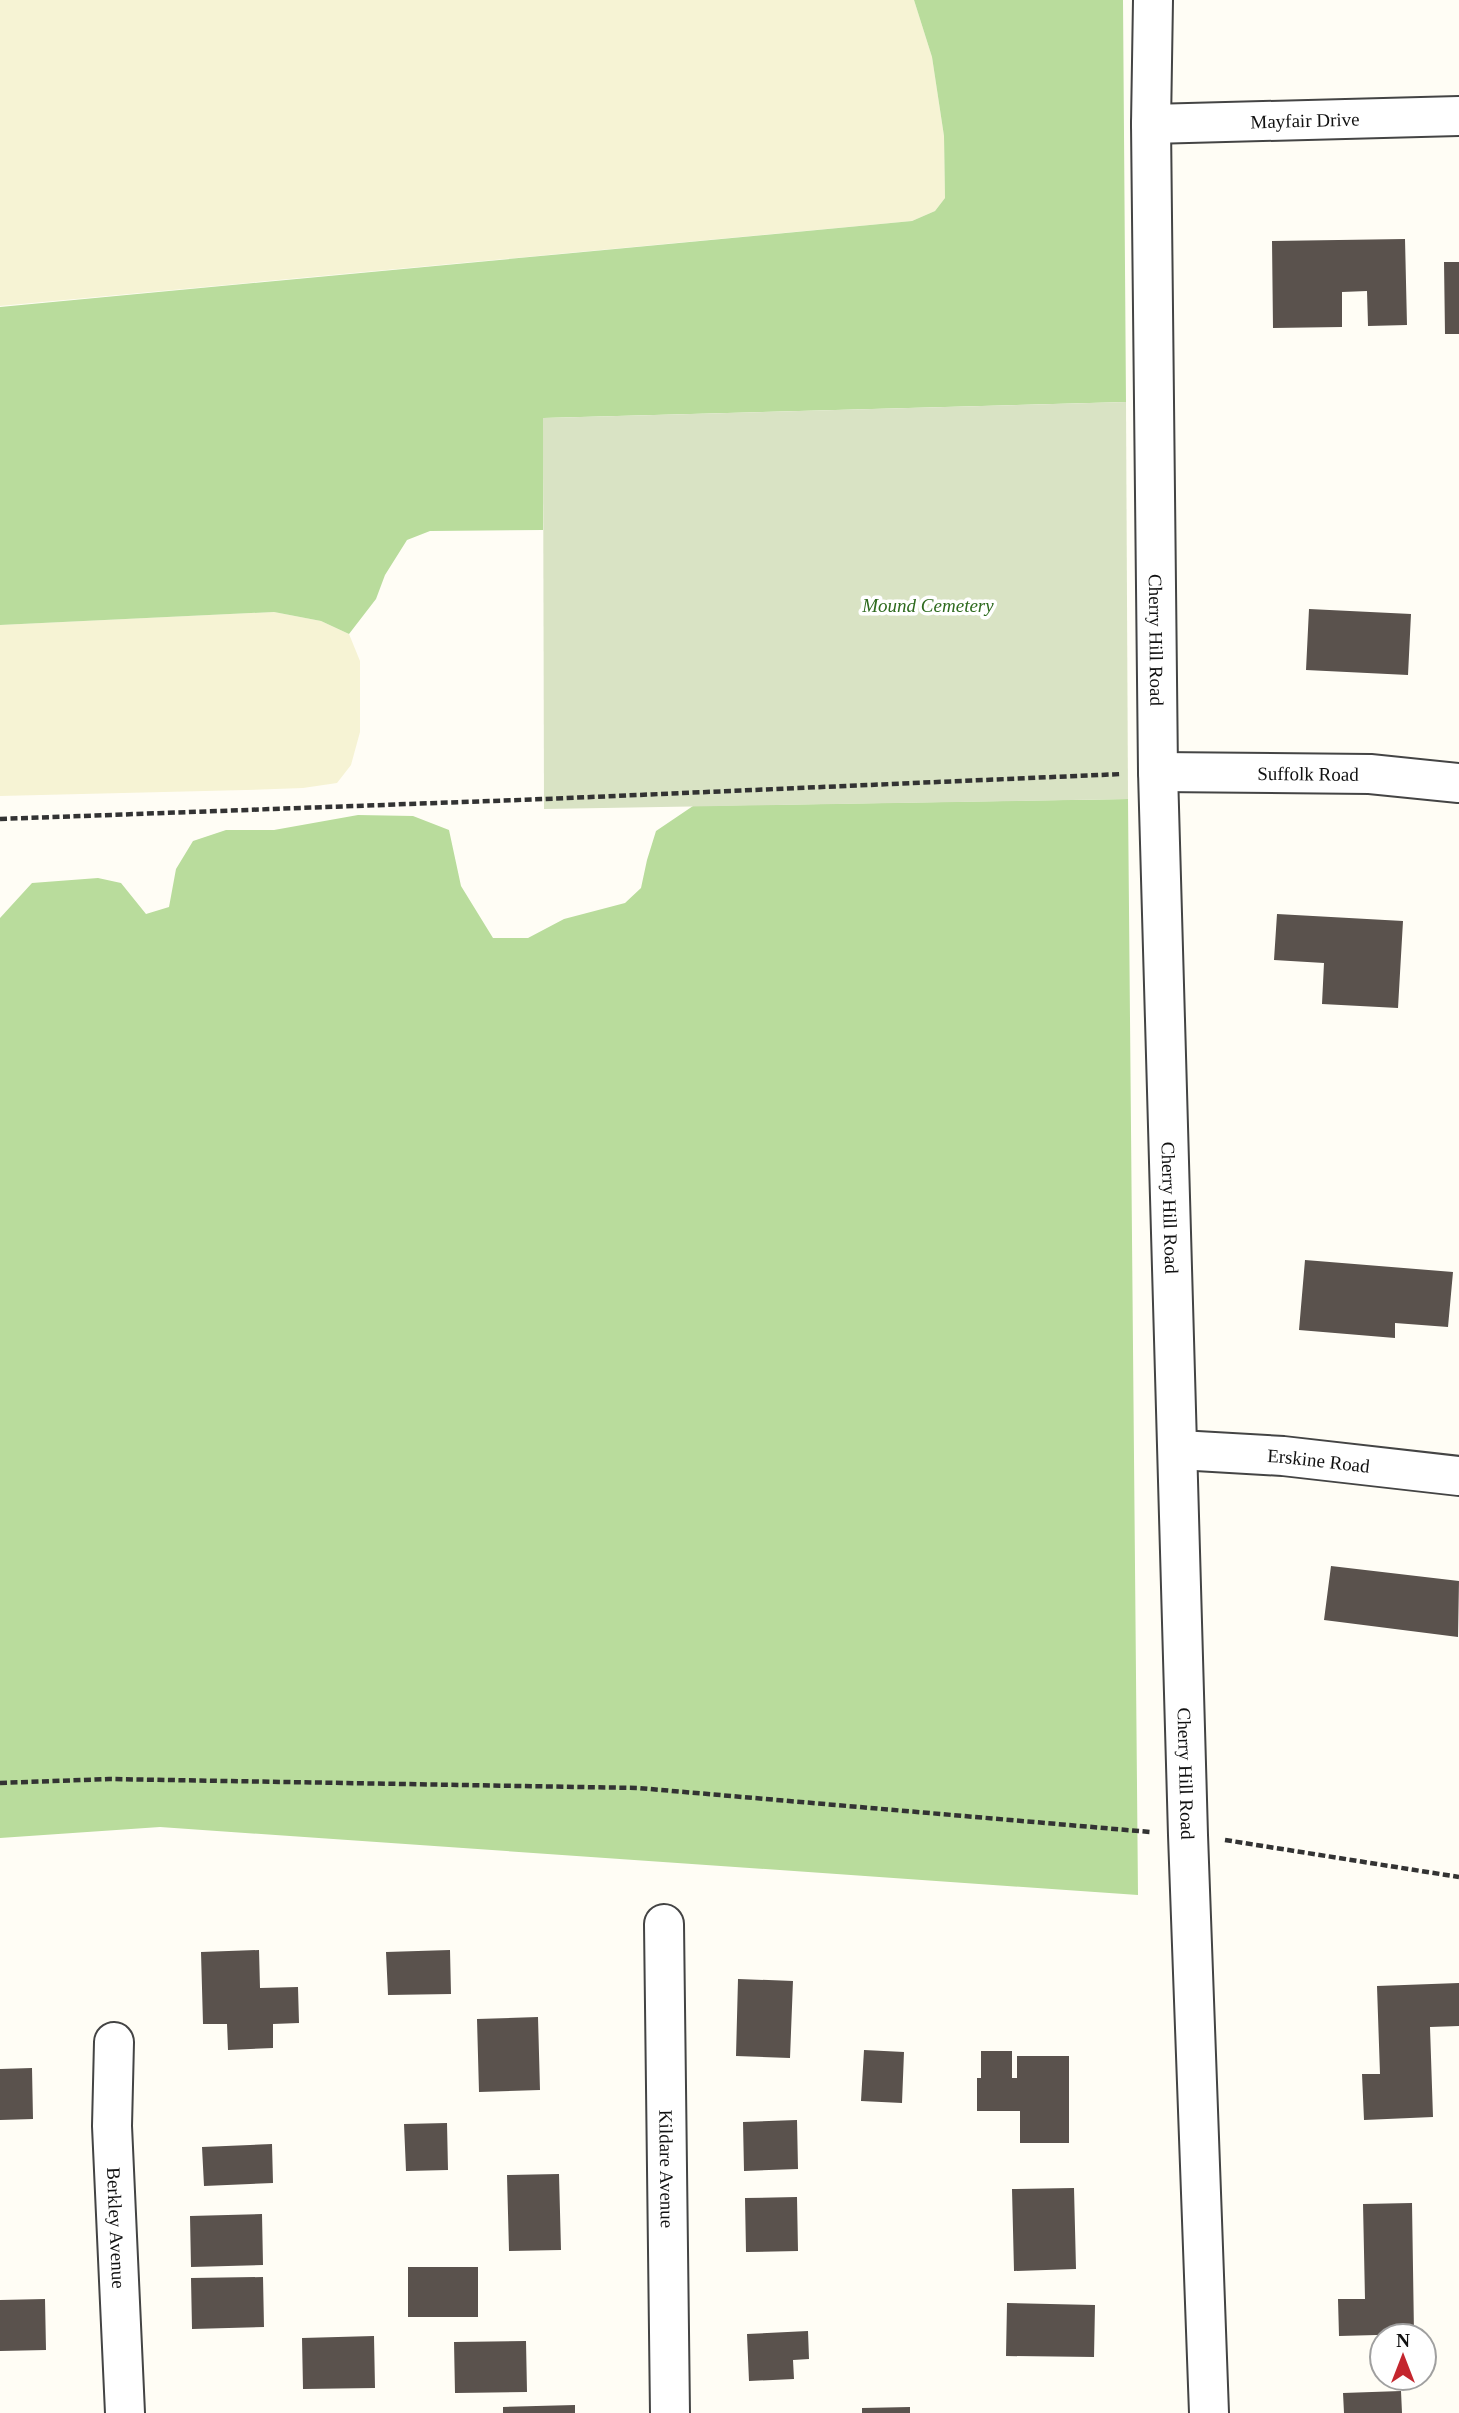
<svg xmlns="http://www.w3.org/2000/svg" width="1459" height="2413" viewBox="0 0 1459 2413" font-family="'Times New Roman',serif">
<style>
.farmland{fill:#f6f3d4}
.forest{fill:#b9dc9c}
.cemetery{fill:#d9e3c4}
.building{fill:#5a524d}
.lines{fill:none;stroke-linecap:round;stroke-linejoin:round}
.minor-casing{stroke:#444;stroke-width:42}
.path{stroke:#333;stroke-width:4.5;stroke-dasharray:7 3.5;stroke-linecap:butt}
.minor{stroke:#fff;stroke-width:38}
.labels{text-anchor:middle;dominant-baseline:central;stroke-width:7;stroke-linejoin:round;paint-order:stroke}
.street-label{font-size:19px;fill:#111;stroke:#fff}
.park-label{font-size:19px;font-style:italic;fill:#2f6b1f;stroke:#fff}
</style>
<rect width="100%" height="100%" fill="#fffdf5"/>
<path class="farmland" d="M0 0H914L932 57 944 136 945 198 935 211 912 221 0 306Z
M274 612 321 621 349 634 360 661V732L351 765 337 783 303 788 246 790 0 796V625Z"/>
<path class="forest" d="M914 0H1123L1126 402 544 418 543 530 430 531 407 540 385 575 376 599 349 634 321 621 274 612 0 625V307L912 221 935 211 945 198 944 136 932 57Z
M1128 799 1138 1895 160 1827 0 1838V918L32 883 98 878 121 883 146 914 169 907 176 869 193 841 226 830H274L358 815 413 816 449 830 461 886 493 938H528L564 919 625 903 641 888 647 860 656 831 693 806Z"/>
<path class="cemetery" d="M1126 402 1128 799 544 809 543 418Z"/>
<path class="building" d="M1405 239 1407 325 1368 326 1367 291 1342 292V327L1273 328 1272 241Z
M1444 262H1459V334H1445Z
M1309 609 1411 614 1408 675 1306 670Z
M1277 914 1403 921 1398 1008 1322 1004 1324 963 1274 960Z
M1305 1260 1453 1272 1448 1327 1395 1323V1338L1299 1330Z
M1331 1566 1459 1581 1458 1637 1324 1620Z
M259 1950 260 1988 298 1987 299 2023 273 2024V2048L228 2050 227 2024H203L201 1952Z
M450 1950 451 1994 388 1995 386 1952Z
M738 1979 793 1981 790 2058 736 2056Z
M1459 1983V2026L1430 2027 1433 2117 1364 2120 1362 2074H1380L1377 1986Z
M538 2017 540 2090 479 2092 477 2019Z
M864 2050 904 2052 902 2103 861 2101Z
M981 2051H1012V2078H1017V2056H1069V2143H1020V2111H977V2078H981Z
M32 2068 33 2119 0 2120V2069Z
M797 2120 798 2169 744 2171 743 2122Z
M447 2123 448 2170 406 2171 404 2124Z
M272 2144 273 2183 204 2186 202 2147Z
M559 2174 561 2250 509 2251 507 2175Z
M1074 2188 1076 2269 1014 2271 1012 2189Z
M797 2197 798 2251 746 2252 745 2198Z
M1412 2203 1414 2334 1339 2336 1338 2299H1365L1363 2204Z
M262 2214 263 2265 191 2267 190 2216Z
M408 2267H478V2317H408Z
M263 2277 264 2327 192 2329 191 2278Z
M45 2299 46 2350 0 2351V2300Z
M1007 2303 1095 2305 1094 2357 1006 2356Z
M808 2331 809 2359 793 2360 794 2379 749 2381 747 2334Z
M374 2336 375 2388 303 2389 302 2338Z
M526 2341 527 2392 455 2393 454 2342Z
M1401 2391 1402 2413H1344L1343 2393Z
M575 2405V2413H503V2407Z
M910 2407V2413H862V2408Z"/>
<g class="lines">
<defs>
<g id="minor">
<path id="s1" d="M1153 0 1151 124 1158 772 1188 1835 1209 2413"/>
<path id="s2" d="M1151 124 1459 116"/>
<path id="s3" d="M1158 772 1370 774 1459 783"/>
<path id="s4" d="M1179 1450 1283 1456 1459 1476"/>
<path id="s5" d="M664 1924 670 2413"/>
<path id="s6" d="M114 2042 112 2126 125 2413"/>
</g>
</defs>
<use href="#minor" class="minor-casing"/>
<path class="path" d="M0 819 545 799 1122 774
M0 1783 109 1779 638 1788 1150 1832
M1225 1840 1459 1877"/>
<use href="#minor" class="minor"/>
</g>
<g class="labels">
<g class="street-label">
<text stroke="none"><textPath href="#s2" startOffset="154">Mayfair Drive</textPath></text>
<text stroke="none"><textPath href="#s1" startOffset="640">Cherry Hill Road</textPath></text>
<text stroke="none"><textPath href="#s3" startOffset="150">Suffolk Road</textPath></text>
<text stroke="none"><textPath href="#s1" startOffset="1208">Cherry Hill Road</textPath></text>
<text stroke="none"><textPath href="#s4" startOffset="140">Erskine Road</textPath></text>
<text stroke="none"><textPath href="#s1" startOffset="1774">Cherry Hill Road</textPath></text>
<text stroke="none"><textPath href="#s5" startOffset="245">Kildare Avenue</textPath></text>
<text stroke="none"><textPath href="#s6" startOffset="186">Berkley Avenue</textPath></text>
</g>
<g class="park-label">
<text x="928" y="605">Mound Cemetery</text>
</g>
</g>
<g transform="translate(1403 2357)"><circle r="33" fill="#ffffff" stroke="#a0a0a0" stroke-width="2"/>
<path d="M0-5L12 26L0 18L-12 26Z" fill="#c4262e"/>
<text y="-10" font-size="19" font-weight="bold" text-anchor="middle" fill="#111111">N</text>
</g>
</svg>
